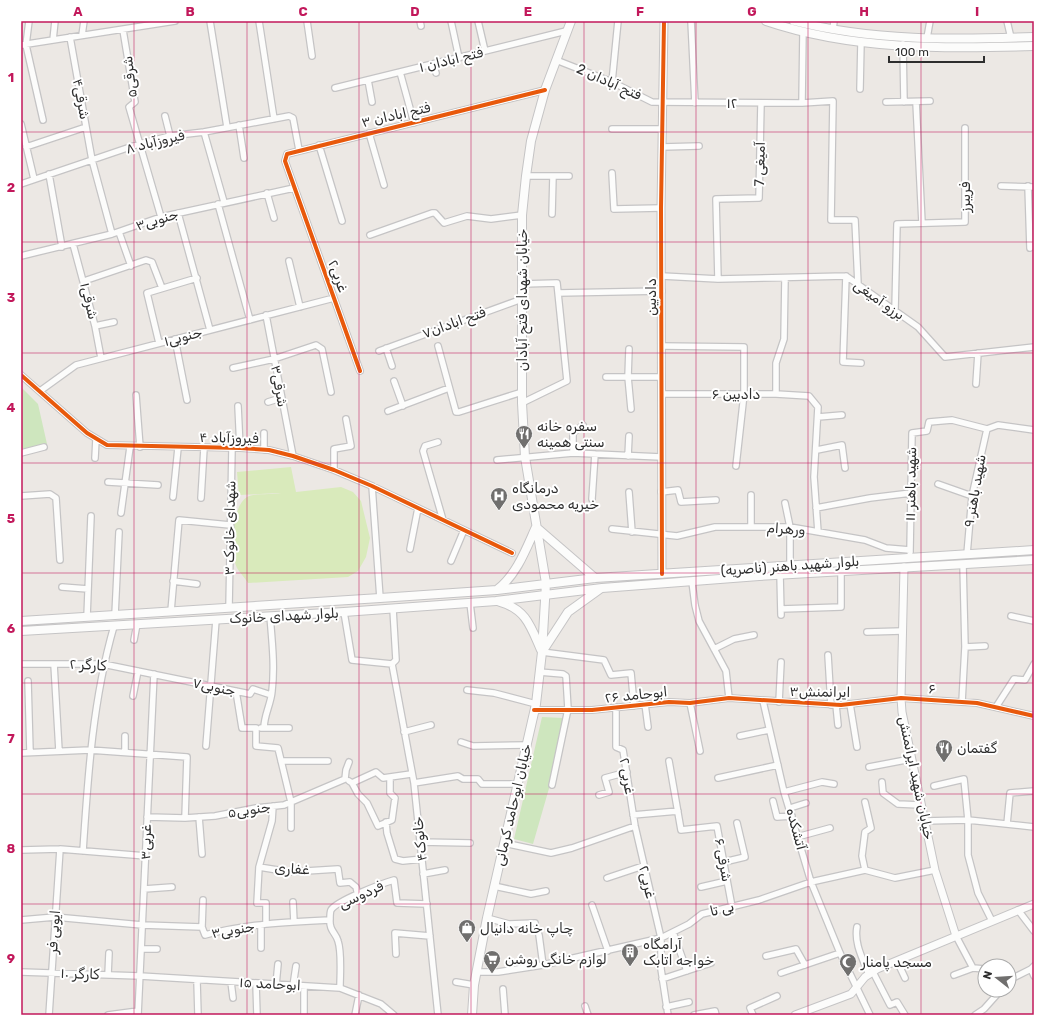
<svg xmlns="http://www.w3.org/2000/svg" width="1055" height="1036" viewBox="0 0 1055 1036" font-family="Rubik,Vazirmatn,sans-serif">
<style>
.grass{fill:#cee6be}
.pitch{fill:#d9eabb}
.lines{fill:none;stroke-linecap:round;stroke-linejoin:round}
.minor-casing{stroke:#c5c4c5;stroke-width:8}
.tertiary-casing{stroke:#c5c4c5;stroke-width:9}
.secondary-casing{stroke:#c5c4c5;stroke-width:10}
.minor{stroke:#fcfcfb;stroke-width:5.5}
.tertiary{stroke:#fcfcfb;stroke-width:7}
.secondary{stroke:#fcfcfb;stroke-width:8}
.cycleway-casing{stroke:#fff;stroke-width:6}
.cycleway{stroke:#e8590c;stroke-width:4}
.grid{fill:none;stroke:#c2185b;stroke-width:1;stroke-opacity:0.55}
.labels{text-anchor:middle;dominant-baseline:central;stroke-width:4;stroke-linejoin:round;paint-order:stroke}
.street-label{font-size:14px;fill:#2e2e2e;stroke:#fff}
.poi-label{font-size:14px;fill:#2e2e2e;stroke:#fff;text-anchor:start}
.neatline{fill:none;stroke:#c2185b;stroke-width:1.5}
.grid-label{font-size:13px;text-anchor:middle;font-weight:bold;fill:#c2185b}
</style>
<rect width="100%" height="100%" fill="#ece8e4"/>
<path class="grass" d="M21 387 38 404 47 444 21 449Z
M542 717 563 718 550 785 533 844 514 839Z"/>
<path class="pitch" d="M291 467 296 492 341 487 353 492 361 501 370 538 366 557 358 571 348 577 248 583C245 578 240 573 237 568 230 552 231 507 247 497 254 493 273 495 281 493L239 495 237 472Z"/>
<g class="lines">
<defs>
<path id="minor" d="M29 21 26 45 43 120
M210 21 227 127
M259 21 274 119
M307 21 312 56
M420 21 421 26
M451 21 459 58
M478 21 485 51
M691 21 695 103
M1007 21 1011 38
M123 30 135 102 129 107 161 217
M833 30 834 21
M82 35 84 21
M70 37 92 160 112 234
M927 38 930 21
M53 40 55 21
M903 44 904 102
M21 45 175 21
M556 60 612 82 652 102 802 103 833 101 831 220H855L858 284
M433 64 436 73
M400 72 414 123
M368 80 372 102
M612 82 618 21
M335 88 566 31
M860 89 861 42
M886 102 930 101
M916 102 922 223
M802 103 803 31
M165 116 170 136
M21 124 34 179
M239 125 244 158
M612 129H662
M204 132 224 202
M369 133 384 185
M319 145 342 221
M26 147 86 127
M662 147 699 146
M612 173 614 209 661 208
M49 174 62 247
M526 176H569
M21 184 139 144 170 136 204 132 289 116 293 118 299 150
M1001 186 1034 187
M1028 186 1030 248
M267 193 274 218
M218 204 250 320
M178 213 210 330
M552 214 553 176
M119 232 131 266
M370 235 432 213H435L444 223 467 216 491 219 522 215
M73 244 95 326 101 358
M21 256 112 234 161 217 294 188
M289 261 300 307
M662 276 718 279 846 276 918 327 945 357 1034 347
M846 276 843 362 861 363
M718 279 716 199 759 198 761 103
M84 281 146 260 152 262 162 288
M522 284 557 283 567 381 522 403
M558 293 662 291
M895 310 897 224 965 222V128
M266 315 293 456
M95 326 114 322
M175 339 187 400
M159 343 147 293 197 278
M438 346 456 412H459L522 392
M662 346 744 347V394L736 466
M386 348 392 366
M629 349 628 377 631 409
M379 351 522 299
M233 368 274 359 316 345 322 349 331 392
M360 371 285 161 287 154 545 90
M21 375 87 433 107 445 240 448 269 450 293 456 334 470 372 486 512 553
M606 377H662
M394 381 403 406
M976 384 978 353
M40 391 76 365 334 298
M662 394H776L809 396 818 407 814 477 818 532
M776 394V363L784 339 785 278
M136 395 140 447
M268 402 281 398
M238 406 240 448
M388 411 449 388
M818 417 842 415
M987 429 998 425 1034 430
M438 442 425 446 423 451 443 520
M264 450V433
M817 450 842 445 845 468
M21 453 44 447
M573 453V433L583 425
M628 456 629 436
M95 458 96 439
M497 460 573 453 661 457
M334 470V449L351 446 346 419
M108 482 158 485
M938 484 972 496
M372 486 380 598
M629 492 632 532
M661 492 678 490 681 502 716 500
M751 495V527
M21 496 50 494 56 498 60 560
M173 497 178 448
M201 498 204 448
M592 499 595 454
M785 503 790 527V566
M816 508 870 498 911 493
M121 513 130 447
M612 529 677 536 715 527H790L865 540 886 548 910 550
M410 549 418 508
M910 552 912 433 927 431 929 422 952 420 987 429
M967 554 972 496 987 429
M451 561 464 530
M780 574 781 615
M173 581 197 584
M692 582 695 605 699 621 726 671 729 698
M62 587 88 589
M470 603 473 628
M229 608 232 448
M781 609 841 607V571
M171 611 179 520 230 525
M344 612 352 660 392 664
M115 615 119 532
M1011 616 1034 621
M87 617 91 516
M867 632 902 631
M134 640 137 624
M965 647 985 646
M714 649 734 639 754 635
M542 652 604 660 611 675 631 673 634 706
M828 655 831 705
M21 664H103L250 694 253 689 271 695
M54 664 59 751
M392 664 414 783 438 1015
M392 664 396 660 393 609
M539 672 563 674 566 676 568 709 552 785
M28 681 30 752
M467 690 494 693 536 704
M236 691 242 728H256V746L278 748 291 802V828
M133 696 138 671
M763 701 784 792 811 882 840 953 870 1015
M779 702 781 662
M962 702 965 647 963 564
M690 703 700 751
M645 704 648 727
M850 704 857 747
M836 705 838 725
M616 707V747L623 750 635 826 661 938V969L668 1015
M996 707 1014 679 1025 680 1034 664
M534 710H592L669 702 690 703 729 698 841 705 901 698 977 703 1034 716
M261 728H289
M264 728C264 715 271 704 272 691 275 666 272 641 270 616
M404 732 431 725
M740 736 769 730
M461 742 473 746 527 745
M206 746 216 620
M125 752V736
M21 753 90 750 187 757 185 818
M281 761H328
M669 761 681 830 717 826 732 907
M869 767 911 759
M718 778 778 765
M349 781 352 783 376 772 383 778 411 774
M882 782 883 793 898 804 920 805
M352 783 358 794 367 803 378 826 392 820 395 798 390 793V777
M414 783 458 776 463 779H478L482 784H519
M934 786 964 779 968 820V855L978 893 992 921
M784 792 822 782 834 784
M599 795 609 792 605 778 627 772
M773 801 777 817 792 816
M273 806 272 821 259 867 290 872 338 869 340 883 350 882 356 887 358 895
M790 808 806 803
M633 815 678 811
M147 817 185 818 215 816 256 808 284 805 345 779 346 770 349 762
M199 817 202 854
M924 821 968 820 1034 827
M386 822 387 833 395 859 403 861 422 859
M1007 824 1010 793 1034 791
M797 837 830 828
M420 842 470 843
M504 843 551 853 572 848 635 826
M21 850 60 849 146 856
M83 851C88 774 93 699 114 626
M724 862 745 857 737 823
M259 867 257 903H266V924
M865 870 862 856 865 832 871 828 865 802
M423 874 445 870
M607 878 643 866
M494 886 531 894 546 891
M701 887 727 881
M144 889 172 887
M293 902 294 922
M592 905 608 951
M1018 910 1034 931
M487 918 509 924 535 923
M21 920 55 917 142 925 202 927 205 935C245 924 287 922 330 920
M202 927 203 900
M857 927C854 944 863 959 869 975
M673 932 687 971
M539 935 543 965
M956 936 973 968 985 969
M261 948V925
M141 949H157
M396 954 395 933 430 936
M766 956 796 949 805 965
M897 961 905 978
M1031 969 1034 976
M21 972 140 976 340 988 381 1004 394 1015
M477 972H498L543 965 661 938 689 924 702 914 759 900 811 882 865 870 895 878 935 870
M873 972 890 1005 897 1002 905 1015
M781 973 840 953
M108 975 109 953
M954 975 973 968
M662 979 711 963
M1009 980 1031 969 1034 966
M197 981 198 1015
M231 982 233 998
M456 982 474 985
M256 984 257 1015
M276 985 278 964
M293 986 296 966
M340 988C340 975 342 953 338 941 336 933 329 931 330 919 330 917 330 912 331 910 336 901 383 883 394 880L397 903 427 904
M503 989 505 1015
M585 1006 588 1015
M666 1007 689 1002
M49 1015 60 849
M108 1015 138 1011
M138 1015 154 674
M304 1015V986
M355 1015 359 995
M694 1015 715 1011 716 1015
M753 1015 750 1008 777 996
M975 1015 984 1009 1001 990"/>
<path id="tertiary" d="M904 567 901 698 902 712 935 870 956 936
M662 574 661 208 664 21
M795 1015 851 994 865 977 877 969 1034 904"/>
<path id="secondary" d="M766 21C851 50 945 49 1034 46
M794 21C872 41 954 40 1034 37
M498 589C517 574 526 549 536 527L595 578
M500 602C526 609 531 627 541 650
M21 621 380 598 497 590 595 578 1034 550
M21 631 344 612 496 601 602 588 759 576 1034 560
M542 652 568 612 600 589
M472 1015 474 985 487 918 536 704 542 652 546 583 525 457 522 403V215L526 176 531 141 545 90 571 21"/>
</defs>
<use href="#minor" class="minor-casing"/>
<use href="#tertiary" class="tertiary-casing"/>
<use href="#secondary" class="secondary-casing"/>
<use href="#minor" class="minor"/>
<use href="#tertiary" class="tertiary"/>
<use href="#secondary" class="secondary"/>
<defs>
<path id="cycleway" d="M360 371 285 161 287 154 545 90
M21 375 87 433 107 445 240 448 269 450 293 456 334 470 372 486 512 553
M662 574 661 208 664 21
M534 710H592L669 702 690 703 729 698 841 705 901 698 977 703 1034 716"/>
</defs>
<use href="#cycleway" class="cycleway-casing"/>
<use href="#cycleway" class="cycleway"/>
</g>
<path class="grid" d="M134 21V1015M247 21V1015M359 21V1015M471 21V1015M584 21V1015M696 21V1015M808 21V1015M921 21V1015M21 132H1034M21 242H1034M21 353H1034M21 463H1034M21 573H1034M21 683H1034M21 794H1034M21 904H1034"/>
<defs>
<symbol id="restaurant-pin" viewBox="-11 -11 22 30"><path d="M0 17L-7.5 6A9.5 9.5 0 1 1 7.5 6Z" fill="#706f6e" stroke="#fff"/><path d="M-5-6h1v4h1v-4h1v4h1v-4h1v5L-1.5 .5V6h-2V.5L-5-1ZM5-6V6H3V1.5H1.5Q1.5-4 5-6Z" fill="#fff"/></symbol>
<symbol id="hospital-pin" viewBox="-11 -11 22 30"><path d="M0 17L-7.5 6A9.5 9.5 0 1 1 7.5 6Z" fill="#706f6e" stroke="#fff"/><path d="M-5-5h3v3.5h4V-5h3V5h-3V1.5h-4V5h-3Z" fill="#fff"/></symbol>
<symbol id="shop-pin" viewBox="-11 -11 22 30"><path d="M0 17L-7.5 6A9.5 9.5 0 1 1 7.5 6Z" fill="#706f6e" stroke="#fff"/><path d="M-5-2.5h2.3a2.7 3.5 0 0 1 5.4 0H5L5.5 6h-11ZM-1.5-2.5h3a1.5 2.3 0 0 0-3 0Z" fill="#fff"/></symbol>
<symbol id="building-pin" viewBox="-11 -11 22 30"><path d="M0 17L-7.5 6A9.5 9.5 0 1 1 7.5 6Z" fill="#706f6e" stroke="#fff"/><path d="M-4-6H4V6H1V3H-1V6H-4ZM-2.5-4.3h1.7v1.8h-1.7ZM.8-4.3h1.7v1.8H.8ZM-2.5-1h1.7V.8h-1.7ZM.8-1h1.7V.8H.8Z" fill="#fff"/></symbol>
<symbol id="supermarket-pin" viewBox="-11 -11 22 30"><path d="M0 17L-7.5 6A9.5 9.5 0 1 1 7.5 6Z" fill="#706f6e" stroke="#fff"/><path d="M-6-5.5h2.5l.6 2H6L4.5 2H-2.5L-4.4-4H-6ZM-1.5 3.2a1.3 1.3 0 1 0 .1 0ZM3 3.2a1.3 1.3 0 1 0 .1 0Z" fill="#fff"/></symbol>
<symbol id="mosque-pin" viewBox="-11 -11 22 30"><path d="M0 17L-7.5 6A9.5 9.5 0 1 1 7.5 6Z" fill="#706f6e" stroke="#fff"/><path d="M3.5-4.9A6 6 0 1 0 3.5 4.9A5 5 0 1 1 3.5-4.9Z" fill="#fff"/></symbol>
</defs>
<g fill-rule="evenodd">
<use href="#restaurant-pin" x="514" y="424" width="20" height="27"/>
<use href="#hospital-pin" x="489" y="486" width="20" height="27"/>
<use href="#restaurant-pin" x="934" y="738" width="20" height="27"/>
<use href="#shop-pin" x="457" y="918" width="20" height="27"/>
<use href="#building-pin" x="620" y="942" width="20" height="27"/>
<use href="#supermarket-pin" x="482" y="949" width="20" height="27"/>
<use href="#mosque-pin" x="838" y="952" width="20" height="27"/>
</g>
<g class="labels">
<g class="street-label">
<text transform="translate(451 60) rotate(-14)">فتح ابادان ۱</text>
<text transform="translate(130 77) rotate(-97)">شرقی۵</text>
<text transform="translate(609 82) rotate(24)">فتح آبادان 2</text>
<text transform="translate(81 99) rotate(79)">شرقی۴</text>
<text x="732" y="103">۱۲</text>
<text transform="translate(396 115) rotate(-13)">فتح ابادان ۳</text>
<text transform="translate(155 142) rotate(-14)">فیروزآباد ۸</text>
<text transform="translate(760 164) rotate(-89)">آمیغی 7</text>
<text transform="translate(965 197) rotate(-90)">فریبرز</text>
<text transform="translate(157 220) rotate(-17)">جنوبی۳</text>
<text transform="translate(338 276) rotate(70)">غربی۲</text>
<text transform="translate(651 297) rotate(-90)">دادبین</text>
<text transform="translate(522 300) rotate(-90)">خیابان شهدای فتح آبادان</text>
<text transform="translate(879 300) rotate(35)">برزو آمیغی</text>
<text transform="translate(89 301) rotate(76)">شرقی۱</text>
<text transform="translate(454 323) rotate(-20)">فتح ابادان۷</text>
<text transform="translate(183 337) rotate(-15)">جنوبی۱</text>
<text transform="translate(279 386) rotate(80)">شرقی۳</text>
<text x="736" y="394">دادبین ۶</text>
<text transform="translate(229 438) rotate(1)">فیروزآباد ۴</text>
<text transform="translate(911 484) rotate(-89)">شهید باهنر ۱۱</text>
<text transform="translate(975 491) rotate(-80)">شهید باهنر ۹</text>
<text transform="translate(230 528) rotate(-89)">شهدای خانوک ۳</text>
<text transform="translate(786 529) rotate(4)">ورهرام</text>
<text transform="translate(790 566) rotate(-4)">بلوار شهید باهنر (ناصریه)</text>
<text transform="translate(284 616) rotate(-3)">بلوار شهدای خانوک</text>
<text transform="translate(88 665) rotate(3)">کارگر ۲</text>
<text transform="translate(214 687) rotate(12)">جنوبی۷</text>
<text transform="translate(932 689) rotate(3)">۶</text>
<text transform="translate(820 692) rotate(1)">ایرانمنش۳</text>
<text transform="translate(636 695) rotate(-6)">ابوحامد ۲۶</text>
<text transform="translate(627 776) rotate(81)">۲ غربی</text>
<text transform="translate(916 778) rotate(78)">خیابان شهید ایرانمنش</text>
<text transform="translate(513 805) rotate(-77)">خیابان ابوحامد کرمانی</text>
<text transform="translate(249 810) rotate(-9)">جنوبی۵</text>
<text transform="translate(796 829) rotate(75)">آتشکده</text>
<text transform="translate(420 839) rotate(-96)">خانوک۴</text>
<text transform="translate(146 842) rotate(-88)">غربی۳</text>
<text transform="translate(723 860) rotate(80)">۶ شرقی</text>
<text transform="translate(292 869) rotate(3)">غفاری</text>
<text transform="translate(647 882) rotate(77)">غربی۲</text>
<text transform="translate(361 895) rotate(-25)">فردوسی</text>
<text transform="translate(722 909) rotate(-14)">بی تا</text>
<text transform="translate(233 930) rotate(-10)">جنوبی۳</text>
<text transform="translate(54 932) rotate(-86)">ایوبی فر</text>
<text transform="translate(80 974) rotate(2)">کارگر ۱۰</text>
<text transform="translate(270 984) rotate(3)">ابوحامد ۱۵</text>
</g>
<g class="poi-label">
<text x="537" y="426">سفره خانه<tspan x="537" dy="16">سنتی همینه</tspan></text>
<text x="512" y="488">درمانگاه<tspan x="512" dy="16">خیریه محمودی</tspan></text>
<text x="957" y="748">گفتمان</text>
<text x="480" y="928">چاپ خانه دانیال</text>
<text x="643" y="944">آرامگاه<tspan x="643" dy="16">خواجه اتابک</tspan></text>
<text x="505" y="959">لوازم خانگی روشن</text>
<text x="861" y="962">مسجد پامنار</text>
</g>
</g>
<rect width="1055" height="1036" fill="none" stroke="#ffffff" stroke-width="44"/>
<g transform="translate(997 978) rotate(287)"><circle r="19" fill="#ffffff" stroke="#ababab"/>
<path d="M0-3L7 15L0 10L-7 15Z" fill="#706f6e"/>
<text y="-6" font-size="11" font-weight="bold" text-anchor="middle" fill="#2e2e2e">N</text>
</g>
<path d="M889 56v6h95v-6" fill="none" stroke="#2e2e2e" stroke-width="2"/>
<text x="895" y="56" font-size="12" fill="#2e2e2e" stroke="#ffffff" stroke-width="3" paint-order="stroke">100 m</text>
<rect x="22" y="22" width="1011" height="992" class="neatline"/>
<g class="grid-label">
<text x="78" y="16">A</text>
<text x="190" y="16">B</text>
<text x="303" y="16">C</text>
<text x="415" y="16">D</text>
<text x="528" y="16">E</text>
<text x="640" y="16">F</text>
<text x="752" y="16">G</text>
<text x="864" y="16">H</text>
<text x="977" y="16">I</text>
<text x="11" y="82">1</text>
<text x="11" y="192">2</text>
<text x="11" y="302">3</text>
<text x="11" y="412">4</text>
<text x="11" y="523">5</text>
<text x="11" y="633">6</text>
<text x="11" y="743">7</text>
<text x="11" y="853">8</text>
<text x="11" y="963">9</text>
</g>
</svg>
